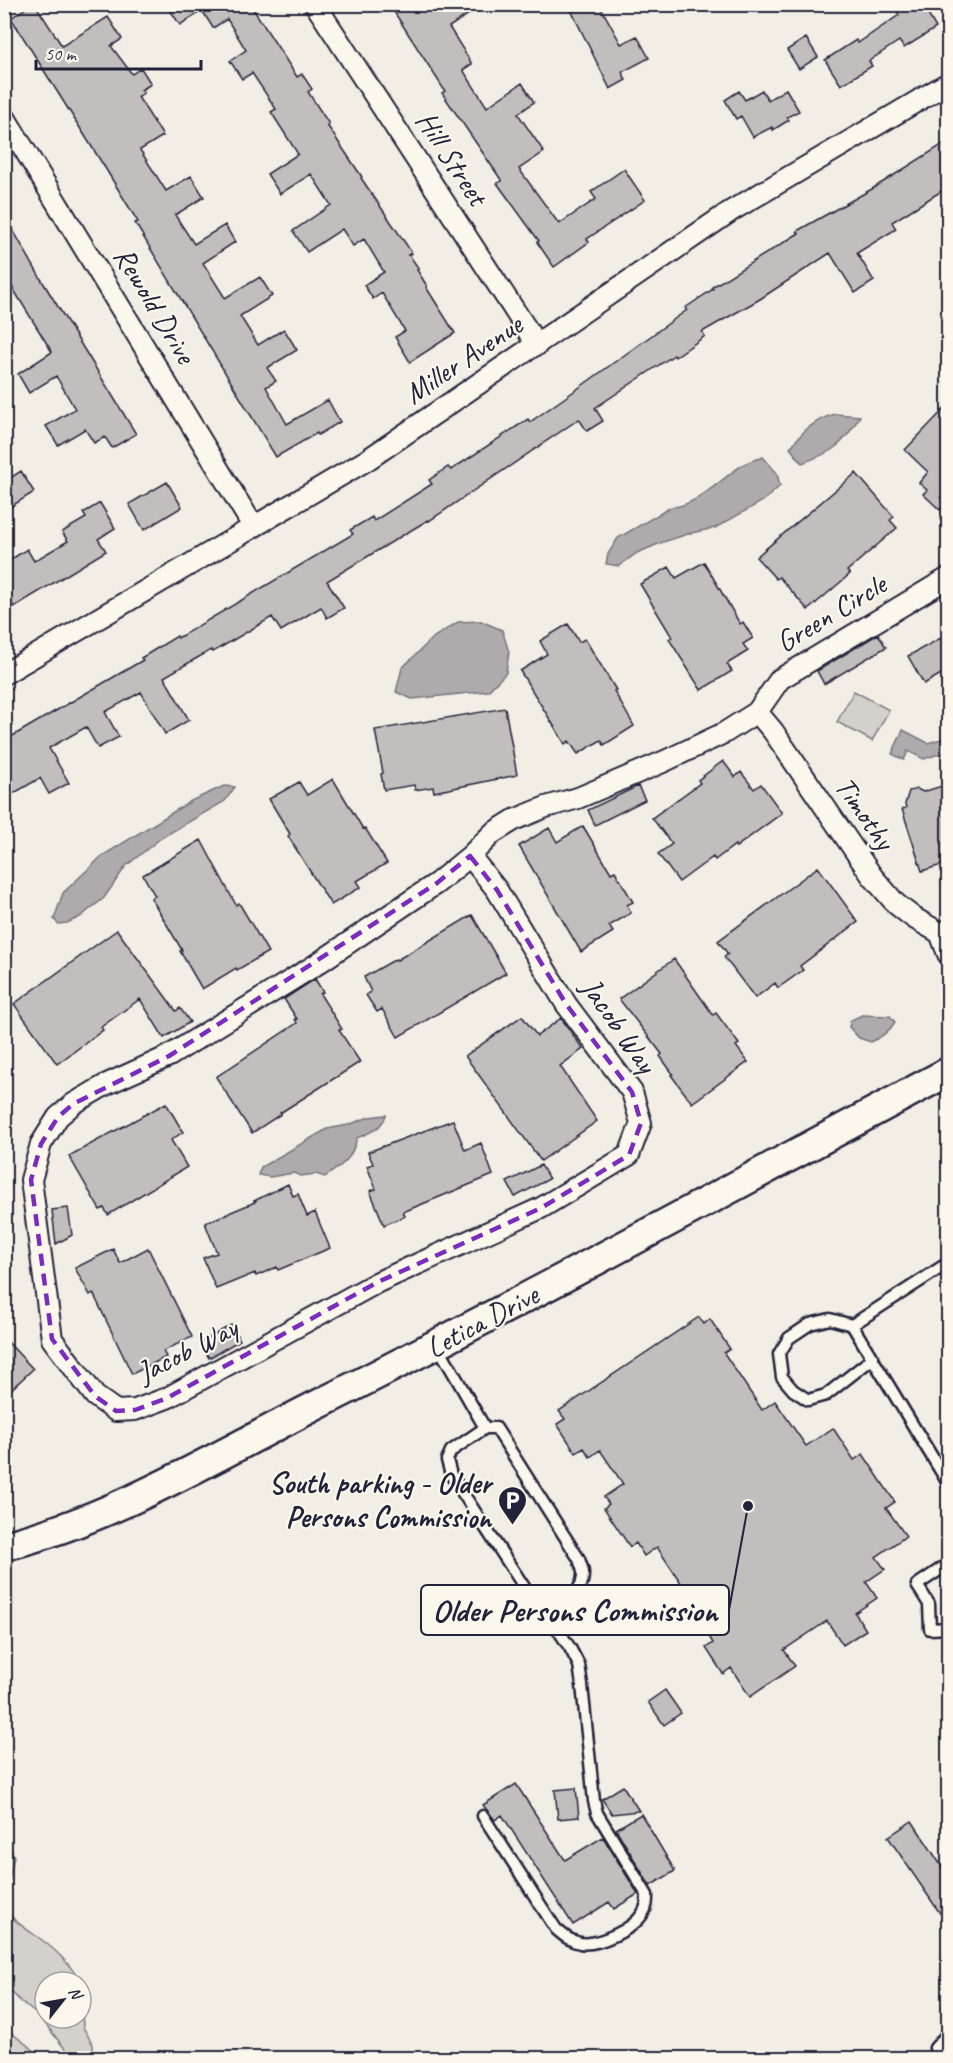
<svg xmlns="http://www.w3.org/2000/svg" width="953" height="2063" viewBox="0 0 953 2063" font-family="Caveat,sans-serif">
<style>
.green{fill:#d4d1cc;stroke:#7b7a84;stroke-width:1.5}
.water{fill:#aeabad;stroke:#76747f;stroke-width:1.5}
.building{fill:#c2bebe;stroke:#22223b;stroke-width:1.5}
.lines{fill:none;stroke-linecap:round;stroke-linejoin:round}
.lane-casing{stroke:#22223b;stroke-width:15}
.street-casing{stroke:#22223b;stroke-width:24}
.secondary-casing{stroke:#22223b;stroke-width:33}
.lane{stroke:#fbf7ec;stroke-width:10}
.street{stroke:#fbf7ec;stroke-width:20}
.secondary{stroke:#fbf7ec;stroke-width:28}
.marked{fill:none;stroke:#7b2cbf;stroke-width:4.5;stroke-dasharray:12 8;stroke-linejoin:round}
.labels{text-anchor:middle;dominant-baseline:central;stroke-width:4.5;stroke-linejoin:round;paint-order:stroke}
.street-label{font-size:30px;fill:#22223b;stroke:#fbf7ec}
.poi-label{font-size:30px;font-weight:bold;fill:#22223b;stroke:#fbf7ec;text-anchor:end}
.leader{fill:none;stroke:#22223b;stroke-width:2}
.callout-dot{fill:#22223b;stroke:#fbf7ec;stroke-width:2}
.callout{fill:#fbf7ec;stroke:#22223b;stroke-width:2}
.callout-label{font-size:32px;text-anchor:middle;font-weight:bold;fill:#22223b}
</style>
<rect width="100%" height="100%" fill="#f2eee5"/>
<filter id="ink" filterUnits="userSpaceOnUse"><feTurbulence type="fractalNoise" baseFrequency=".0167" numOctaves="2"/><feDisplacementMap in="SourceGraphic" scale="12" xChannelSelector="R" yChannelSelector="G"/><feConvolveMatrix kernelMatrix="1 2 1 2 8 2 1 2 1" color-interpolation-filters="sRGB"/></filter>
<g filter="url(#ink)">
<path class="green" d="M854 691 889 710 872 741 837 722Z
M5 1849 11 1850 14 1856 7 1891 5 1896Z
M4 1907C11 1919 21 1925 32 1933 50 1945 68 1960 79 1980V1982H45V2018H81V1997L83 2027 93 2045V2050L86 2057 66 2050 39 2016 21 2002 5 1985Z
M4 2028H5L44 2058H5Z"/>
<path class="water" d="M835 414 860 416C843 445 834 452 802 463L790 448C803 431 814 420 835 414Z
M763 457 777 473 780 486 763 501 715 528 691 533 663 542 637 553 619 566 606 564 608 554 618 538 671 507C694 508 722 478 741 466 747 461 756 460 763 457Z
M481 621 502 630 509 652 506 673 488 691 412 699 396 692 402 668 434 637 458 622Z
M903 730 928 743 948 737V762L942 753 924 759 908 751 904 760 892 754Z
M224 786 235 787 225 801 161 838 126 866 104 898 80 917 67 923 58 924 54 919 63 893 102 856 191 801Z
M862 1015 890 1016 895 1022C889 1032 881 1037 871 1042L859 1038 849 1027 851 1020Z
M386 1115C382 1129 369 1133 357 1138 350 1162 344 1163 325 1177L316 1174 300 1176 294 1173 270 1177 258 1175 261 1167 327 1129 348 1125 369 1117Z"/>
<path class="building" d="M32 4H35L62 46 108 17 122 39 111 46 132 74 141 68 151 84 141 90 144 93 138 97 163 136 140 150 166 191 191 176 204 197 175 215 194 244 225 225 235 242 203 263 225 298 260 277 272 296 240 316 258 345 284 329 297 350 267 368 276 381 266 387 287 424 328 400 340 422 318 435 317 433 276 457 135 223 138 222 107 171 11 18Z
M166 4H212L180 25Z
M215 4H250L297 77 302 74 312 89 308 92 329 124 327 125 362 177 361 178 412 253 408 255 410 256 419 269 417 270 427 286 426 287 455 333 410 362 395 337 405 331 382 293 373 299 364 285 384 272 364 239 353 246 342 229 307 252 293 231 331 205 311 174 280 194 267 174 298 154 271 112 276 109 252 73 242 79 230 61 246 50 227 19 213 28 203 12Z
M389 4H484L449 27 472 64 463 70 487 107 522 83 534 102 518 114 544 152 519 169 559 224 596 199 591 192 624 169 645 200 587 239 589 242 554 267 537 242 539 241 497 183 502 181 442 93 445 91Z
M568 4H599L621 44 637 36 649 58 622 72 626 80 610 89Z
M892 4H922L936 28 904 48 899 41 869 61 872 66 841 85 825 60 856 40 858 43 899 15Z
M806 38 818 57 799 69 787 50Z
M786 89 799 111 787 117 789 120 773 130 772 127 753 137 741 116 736 119 725 100 739 91 745 100 762 90 768 100Z
M948 141V187L892 222 896 229 857 253 874 281 855 293 830 253 760 299 702 332 705 336 675 357 674 355 595 408 603 421 587 431 579 419 429 521 428 520 327 581 344 608 327 618 321 607 281 631 272 617 213 652 211 650 164 677 189 720 165 734 141 692 105 712 119 737 98 748 86 727 49 748 69 783 49 794 40 778 4 799V741L143 660 141 658 177 636 178 638 353 534 350 530 372 517 374 521 432 484 429 480 448 467 451 470 528 419 530 422 580 387 687 310 685 308 713 289 712 287 799 233 797 231 872 189Z
M4 214 41 279 136 434 112 448 105 437 94 443 85 429 58 445 46 426 75 409 56 376 29 393 18 374 52 352 4 274Z
M948 405V501L940 510 923 494 927 490 919 483 928 472 905 450Z
M21 471 34 492 4 511V482Z
M856 473 894 517 890 520 897 528 847 571 850 574 808 610 779 577 776 579 756 557Z
M167 482 182 507 144 530 129 504Z
M100 503 115 528 98 539 106 551 14 607 4 593V564L27 549 34 561 68 541 62 532 86 518 83 513Z
M704 562 740 624 743 622 753 638 743 644 748 651 727 664 732 671 701 690 669 639 672 637 640 584 669 567 676 578Z
M568 624 579 642 585 639 616 690 614 691 634 726 604 745 601 740 578 754 569 741 565 744 520 671 547 654 540 641Z
M878 634 886 647 824 684 817 671Z
M948 634V670L924 684 908 656Z
M505 708 517 775 434 792 433 787 415 790 414 785 384 790 381 774 383 773 375 730Z
M723 761 735 777 741 772 754 789 761 784 782 813 736 847 735 845 715 860 713 857 679 882 658 854 672 844 652 818 700 783 698 780Z
M333 779 363 829 365 828 387 863 357 881 361 887 331 905 288 836 290 834 269 799 299 782 307 795Z
M948 784V863L922 871 902 809 906 808 905 804 909 791 917 789 923 792Z
M638 786 645 800 595 825 588 810Z
M583 826 611 873 615 871 633 902 627 905 631 913 609 926 613 932 581 952 519 846 549 828 557 842Z
M201 840 236 905 239 903 268 952 237 970 236 968 202 989 180 951 182 950 151 898 155 896 143 875Z
M818 867 858 922 800 966 803 970 778 988 775 983 755 998 724 957 728 954 718 941Z
M472 915 506 973 398 1037 382 1009 377 1012 366 995 371 992 364 977 396 959 397 960Z
M117 930 176 1011 180 1008 190 1022 164 1038 140 999 101 1027 103 1030 57 1064 14 1004Z
M674 959 713 1015 716 1013 739 1044 736 1046 748 1062 692 1103 671 1075 673 1074 660 1056 662 1054 619 999Z
M315 979 323 992 320 994 342 1029 339 1030 360 1062 280 1113 281 1114 252 1133 216 1077 297 1023 295 1019H297L284 999Z
M522 1016 537 1036 561 1018 583 1049 560 1066 597 1121 541 1161 465 1056Z
M166 1103 183 1132 171 1140 187 1167 108 1215 104 1208 100 1210 69 1156Z
M453 1120 465 1150 481 1143 493 1175 403 1212 405 1216 384 1225 370 1191 376 1189 367 1166 373 1164 368 1152Z
M541 1165 549 1179 515 1197 507 1182Z
M288 1184 293 1196 298 1194 307 1216 315 1212 330 1248 278 1270 277 1267 256 1276 255 1273 216 1289 203 1258 217 1253 205 1223 255 1202 254 1201Z
M68 1208 72 1235 56 1244 52 1210Z
M148 1248 192 1337 163 1351 166 1357 132 1374 93 1293 90 1295 75 1268 113 1249 120 1263Z
M699 1317 704 1324 710 1319 730 1349 724 1353 762 1410 775 1401 806 1446 833 1428 854 1460 863 1454 895 1502 886 1508 906 1536 876 1557 885 1569 866 1582 877 1598 855 1613 866 1630 843 1645 827 1621 784 1650 795 1666 750 1697 731 1668 723 1674 706 1648 713 1643 705 1630 710 1626 657 1547 644 1556 636 1543 630 1547 604 1508 609 1504 604 1497 623 1484 600 1450 590 1457 584 1448 576 1453 557 1424 565 1419 559 1411Z
M231 1325 240 1340 209 1358 200 1343Z
M4 1338 33 1369 4 1396Z
M665 1690 681 1713 664 1725 648 1702Z
M516 1784 565 1860 603 1837 638 1894 614 1909 609 1902 573 1925 502 1815 495 1820 483 1805Z
M623 1786 639 1811 612 1814 602 1799Z
M576 1788 579 1817 558 1819 555 1790Z
M641 1814 675 1871 650 1886 616 1829Z
M912 1821 948 1876V1925L888 1837Z"/>
<g class="lines">
<defs>
<path id="lane" d="M948 1263 852 1325 948 1483
M852 1325 830 1319 810 1324 789 1338 779 1354 782 1377 793 1390 808 1400 826 1395 873 1358
M438 1346 485 1428
M485 1428H496L579 1559C580 1563 583 1569 583 1573 584 1599 550 1606 530 1596L451 1475 447 1460 451 1451Z
M948 1564 917 1585 929 1604 930 1629 948 1628
M483 1816 556 1929C564 1936 570 1941 580 1943 598 1946 634 1929 643 1913 647 1907 647 1902 647 1895L597 1813 594 1801 582 1685 579 1665 570 1648 540 1602
M942 2058 935 2048 948 2033"/>
<path id="street" d="M315 4 537 345
M4 116 253 526
M4 674 367 460 731 211 948 83
M757 712 773 731 872 876 896 904 914 918 940 933 948 930
M470 856 497 890 566 1004 632 1092 641 1123 629 1155 541 1208 378 1282 167 1398 135 1410 116 1411 95 1396 52 1339 31 1180 41 1144 58 1117 73 1104 107 1084 169 1056 314 966 437 883 470 856 493 833 514 820 546 807 578 798 665 761 724 733 757 712 780 679 948 578
M940 933 948 954"/>
<path id="secondary" d="M4 1546C112 1519 211 1459 309 1409 525 1301 736 1185 948 1072"/>
</defs>
<use href="#lane" class="lane-casing"/>
<use href="#street" class="street-casing"/>
<use href="#secondary" class="secondary-casing"/>
<use href="#lane" class="lane"/>
<use href="#street" class="street"/>
<use href="#secondary" class="secondary"/>
</g>
</g>
<path class="marked" d="M470 856 497 890 566 1004 632 1092 641 1123 629 1155 541 1208 378 1282 167 1398 135 1410 116 1411 95 1396 52 1339 31 1180 41 1144 58 1117 73 1104 169 1056 437 883Z"/>
<defs>
<symbol id="parking-pin" viewBox="-11 -11 22 30"><path d="M0 17L-7.5 6A9.5 9.5 0 1 1 7.5 6Z" fill="#22223b" stroke="#fbf7ec"/><path d="M-3.5-5.5H1a3.5 3.5 0 0 1 0 7H-1V5.5H-3.5ZM-1-3.4V-.6H.8a1.4 1.4 0 0 0 0-2.8Z" fill="#fff"/></symbol>
</defs>
<g fill-rule="evenodd">
<use href="#parking-pin" x="496" y="1484" width="33" height="45"/>
</g>
<g class="labels">
<g class="street-label">
<text transform="translate(452 158) rotate(57)">Hill Street</text>
<text transform="translate(155 305) rotate(59)">Rewold Drive</text>
<text transform="translate(463 359) rotate(-34)">Miller Avenue</text>
<text transform="translate(831 613) rotate(-31)">Green Circle</text>
<text transform="translate(865 813) rotate(55)">Timothy</text>
<text transform="translate(619 1025) rotate(55)">Jacob Way</text>
<text transform="translate(482 1321) rotate(-28)">Letica Drive</text>
<text transform="translate(187 1350) rotate(-27)">Jacob Way</text>
</g>
<g class="poi-label">
<text x="491" y="1483">South parking - Older<tspan x="491" dy="34">Persons Commission</tspan></text>
</g>
</g>
<path class="leader" d="M748 1506L729 1610"/>
<circle class="callout-dot" cx="748" cy="1506" r="6"/>
<rect class="callout" x="421" y="1585" width="308" height="50" rx="6"/>
<g class="callout-label">
<text x="575" y="1621">Older Persons Commission</text>
</g>
<rect width="953" height="2063" fill="none" stroke="#fbf7ec" stroke-width="24"/>
<rect x="12" y="12" width="929" height="2039" fill="none" stroke="#22223b" stroke-width="2" filter="url(#ink)"/>
<g transform="translate(63 2000) rotate(59)"><circle r="28" fill="#fbf7ec" stroke="#a4a2a5" stroke-width="1.5"/>
<path d="M0-4.5L10 22L0 15L-10 22Z" fill="#22223b"/>
<text y="-9" font-size="16" font-weight="bold" text-anchor="middle" fill="#22223b">N</text>
</g>
<path d="M36 60v9h165v-9" fill="none" stroke="#22223b" stroke-width="3"/>
<text x="45" y="60" font-size="18" fill="#22223b" stroke="#fbf7ec" stroke-width="4.5" paint-order="stroke">50 m</text>
</svg>
